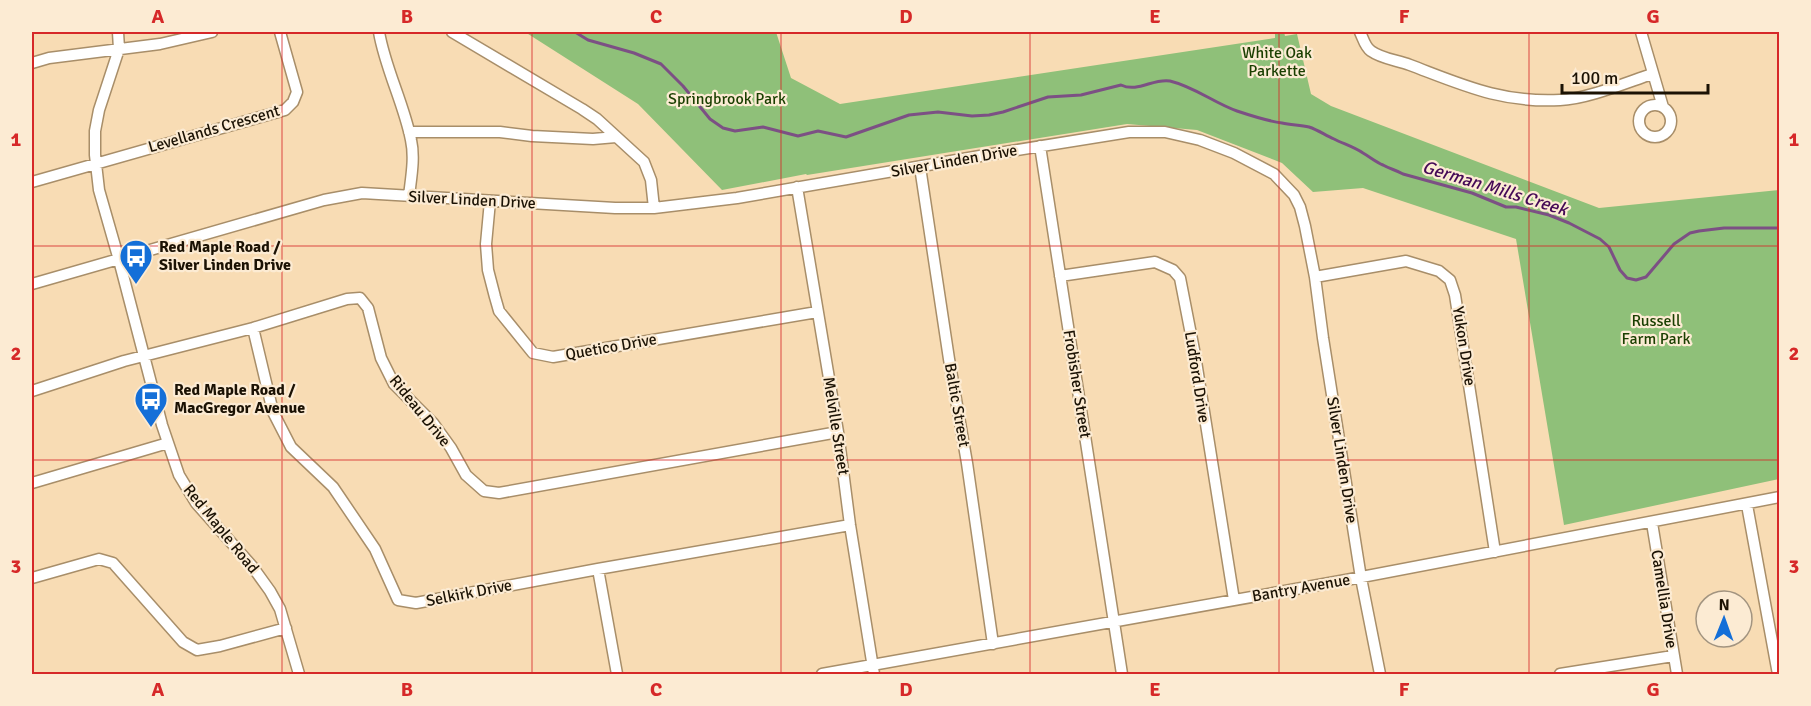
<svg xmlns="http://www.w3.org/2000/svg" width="1811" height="706" viewBox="0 0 1811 706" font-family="Signika,sans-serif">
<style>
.green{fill:#8fc079}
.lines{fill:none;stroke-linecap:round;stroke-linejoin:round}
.stream{stroke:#7c5084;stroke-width:3}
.minor-casing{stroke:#a88e69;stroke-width:13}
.minor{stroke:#fff;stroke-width:10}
.grid{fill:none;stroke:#d62828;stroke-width:1.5;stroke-opacity:0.55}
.labels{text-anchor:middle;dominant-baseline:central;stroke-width:4.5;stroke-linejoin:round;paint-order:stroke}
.park-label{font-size:16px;fill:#1a3f00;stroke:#fcebd3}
.street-label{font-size:16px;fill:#1b1204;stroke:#fcebd3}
.poi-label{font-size:16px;font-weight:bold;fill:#1b1204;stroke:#fcebd3;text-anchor:start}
.water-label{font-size:18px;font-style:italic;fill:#440956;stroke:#fcebd3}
.neatline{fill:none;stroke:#d62828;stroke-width:2}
.grid-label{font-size:20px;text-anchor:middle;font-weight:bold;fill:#d62828}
</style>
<rect width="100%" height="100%" fill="#f8dcb4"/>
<path class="green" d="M525 32H776L791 78 840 104 1275 38V32H1284L1285 36 1297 34 1311 94 1331 106 1599 208 1779 190V479L1564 525 1516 239 1363 188 1313 192 1282 163 1197 130 1127 124 807 175 806 174 722 190 638 104Z"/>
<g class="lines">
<path class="stream" d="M575 32 588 40 634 53 661 64 683 86 710 119 723 128 735 131 763 127 798 136 818 131 846 137 909 115 938 112 972 116 989 115 1003 112 1048 97 1081 95 1121 85C1138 93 1153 78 1170 81 1195 87 1214 103 1237 111 1252 116 1267 121 1282 123 1291 125 1300 125 1309 127 1318 130 1325 135 1334 139 1344 144 1354 147 1363 153 1370 157 1376 162 1383 165 1390 169 1396 170 1403 174L1472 193 1506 207H1516L1549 215 1569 223 1600 239 1609 247 1620 270 1627 278 1636 280 1646 277 1674 244 1690 233 1699 231 1724 228H1780"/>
<defs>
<path id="minor" d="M118 32 119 49 99 110 95 131V155L99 190 119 260 162 425 179 475 196 503 252 566 270 591 280 609 299 674
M379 32C385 68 404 104 411 140 415 158 411 178 409 196
M452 32 582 109 597 119 644 162 651 180 654 208
M1360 32C1363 38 1365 47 1371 51 1382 59 1397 60 1410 65 1463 85 1501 103 1560 100 1587 99 1625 83 1652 74
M1641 32 1663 107
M32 63 49 58 160 44 212 32
M1639 121a16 16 0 1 1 32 0a16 16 0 1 1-32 0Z
M409 132H500L532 136 593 139 616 137
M1040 146 1122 674
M920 167 949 359 967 463 993 644
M32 182 285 110 293 102 297 92 280 32
M797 187 838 432 850 525 874 674
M490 201 486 244 488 270 495 297 499 311 533 353 553 357 817 312
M1060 276 1155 262 1173 270 1180 278 1195 355 1234 600
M1315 277 1406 261 1439 271 1450 280 1455 295 1495 552
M32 284 324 200 362 193 615 208H654L737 198 980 156 1129 132H1165L1200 140 1234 153 1274 174 1294 195 1300 207 1305 226 1315 277 1323 338 1361 578 1380 674
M253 328 273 412 291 447 333 487 375 549 398 600 416 603 598 569 850 525
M32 391 124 361 253 328 347 299 360 298 368 308 381 358 394 384 433 423 451 448 466 475 484 491 499 493 838 432
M32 483 168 443
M1747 505 1778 674
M1652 523 1677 674
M598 569 617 674
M32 578 99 559 113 563 183 642 197 650 220 646 286 628
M822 674 1346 580 1780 497
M1560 674 1673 656"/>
</defs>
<use href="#minor" class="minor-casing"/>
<use href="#minor" class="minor"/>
</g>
<path class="grid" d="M282 32V674M532 32V674M781 32V674M1030 32V674M1279 32V674M1529 32V674M32 246H1780M32 460H1780"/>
<defs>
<symbol id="bus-pin" viewBox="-11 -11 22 30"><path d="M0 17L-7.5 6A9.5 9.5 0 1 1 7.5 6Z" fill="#146fd8" stroke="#fcebd3"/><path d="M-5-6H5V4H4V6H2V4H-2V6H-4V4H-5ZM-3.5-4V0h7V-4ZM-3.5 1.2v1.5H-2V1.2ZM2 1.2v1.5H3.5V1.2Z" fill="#fff"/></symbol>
</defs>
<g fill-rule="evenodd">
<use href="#bus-pin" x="117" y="237" width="38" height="52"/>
<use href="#bus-pin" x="132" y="380" width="38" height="52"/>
</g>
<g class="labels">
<g class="park-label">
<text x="1277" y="53">White Oak<tspan x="1277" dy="18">Parkette</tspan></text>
<text x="727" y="99">Springbrook Park</text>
<text x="1656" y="321">Russell<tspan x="1656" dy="18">Farm Park</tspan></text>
</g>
<g class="street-label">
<text transform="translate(214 129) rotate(-16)">Levellands Crescent</text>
<text transform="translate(954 161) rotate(-10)">Silver Linden Drive</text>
<text transform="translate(472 200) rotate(3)">Silver Linden Drive</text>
<text transform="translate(1464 346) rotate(81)">Yukon Drive</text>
<text transform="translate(611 347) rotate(-10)">Quetico Drive</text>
<text transform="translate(1197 377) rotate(81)">Ludford Drive</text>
<text transform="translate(1077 384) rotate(81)">Frobisher Street</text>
<text transform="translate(957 405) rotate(80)">Baltic Street</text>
<text transform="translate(420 411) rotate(51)">Rideau Drive</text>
<text transform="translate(836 426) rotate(81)">Melville Street</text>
<text transform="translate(1342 460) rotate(81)">Silver Linden Drive</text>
<text transform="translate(221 529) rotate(51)">Red Maple Road</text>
<text transform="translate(1301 588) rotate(-10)">Bantry Avenue</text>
<text transform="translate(469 593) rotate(-11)">Selkirk Drive</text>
<text transform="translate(1664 599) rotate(81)">Camellia Drive</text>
</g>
<g class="poi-label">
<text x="159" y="247">Red Maple Road /<tspan x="159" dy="18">Silver Linden Drive</tspan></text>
<text x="174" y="390">Red Maple Road /<tspan x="174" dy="18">MacGregor Avenue</tspan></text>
</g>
<g class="water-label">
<text transform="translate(1495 188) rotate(17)">German Mills Creek</text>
</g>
</g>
<rect width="1811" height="706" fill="none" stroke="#fcebd3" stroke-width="66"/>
<g transform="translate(1724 619) rotate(1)"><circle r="28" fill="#fcebd3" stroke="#a29480" stroke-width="1.5"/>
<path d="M0-4.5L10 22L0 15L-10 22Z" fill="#146fd8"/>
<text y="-9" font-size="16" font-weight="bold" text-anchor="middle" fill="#1b1204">N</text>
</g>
<path d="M1562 84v9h146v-9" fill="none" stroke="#1b1204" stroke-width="3"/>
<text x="1571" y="84" font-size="18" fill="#1b1204" stroke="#fcebd3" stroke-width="4.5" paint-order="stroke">100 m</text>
<rect x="33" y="33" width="1745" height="640" class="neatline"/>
<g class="grid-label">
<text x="158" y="23">A</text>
<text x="407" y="23">B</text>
<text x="656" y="23">C</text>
<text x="906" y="23">D</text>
<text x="1155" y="23">E</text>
<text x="1404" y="23">F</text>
<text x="1653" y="23">G</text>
<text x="16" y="146">1</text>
<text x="1794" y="146">1</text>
<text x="16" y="360">2</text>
<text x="1794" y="360">2</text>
<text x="16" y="573">3</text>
<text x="1794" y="573">3</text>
<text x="158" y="696">A</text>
<text x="407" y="696">B</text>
<text x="656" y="696">C</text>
<text x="906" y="696">D</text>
<text x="1155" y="696">E</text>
<text x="1404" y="696">F</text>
<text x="1653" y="696">G</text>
</g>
</svg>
